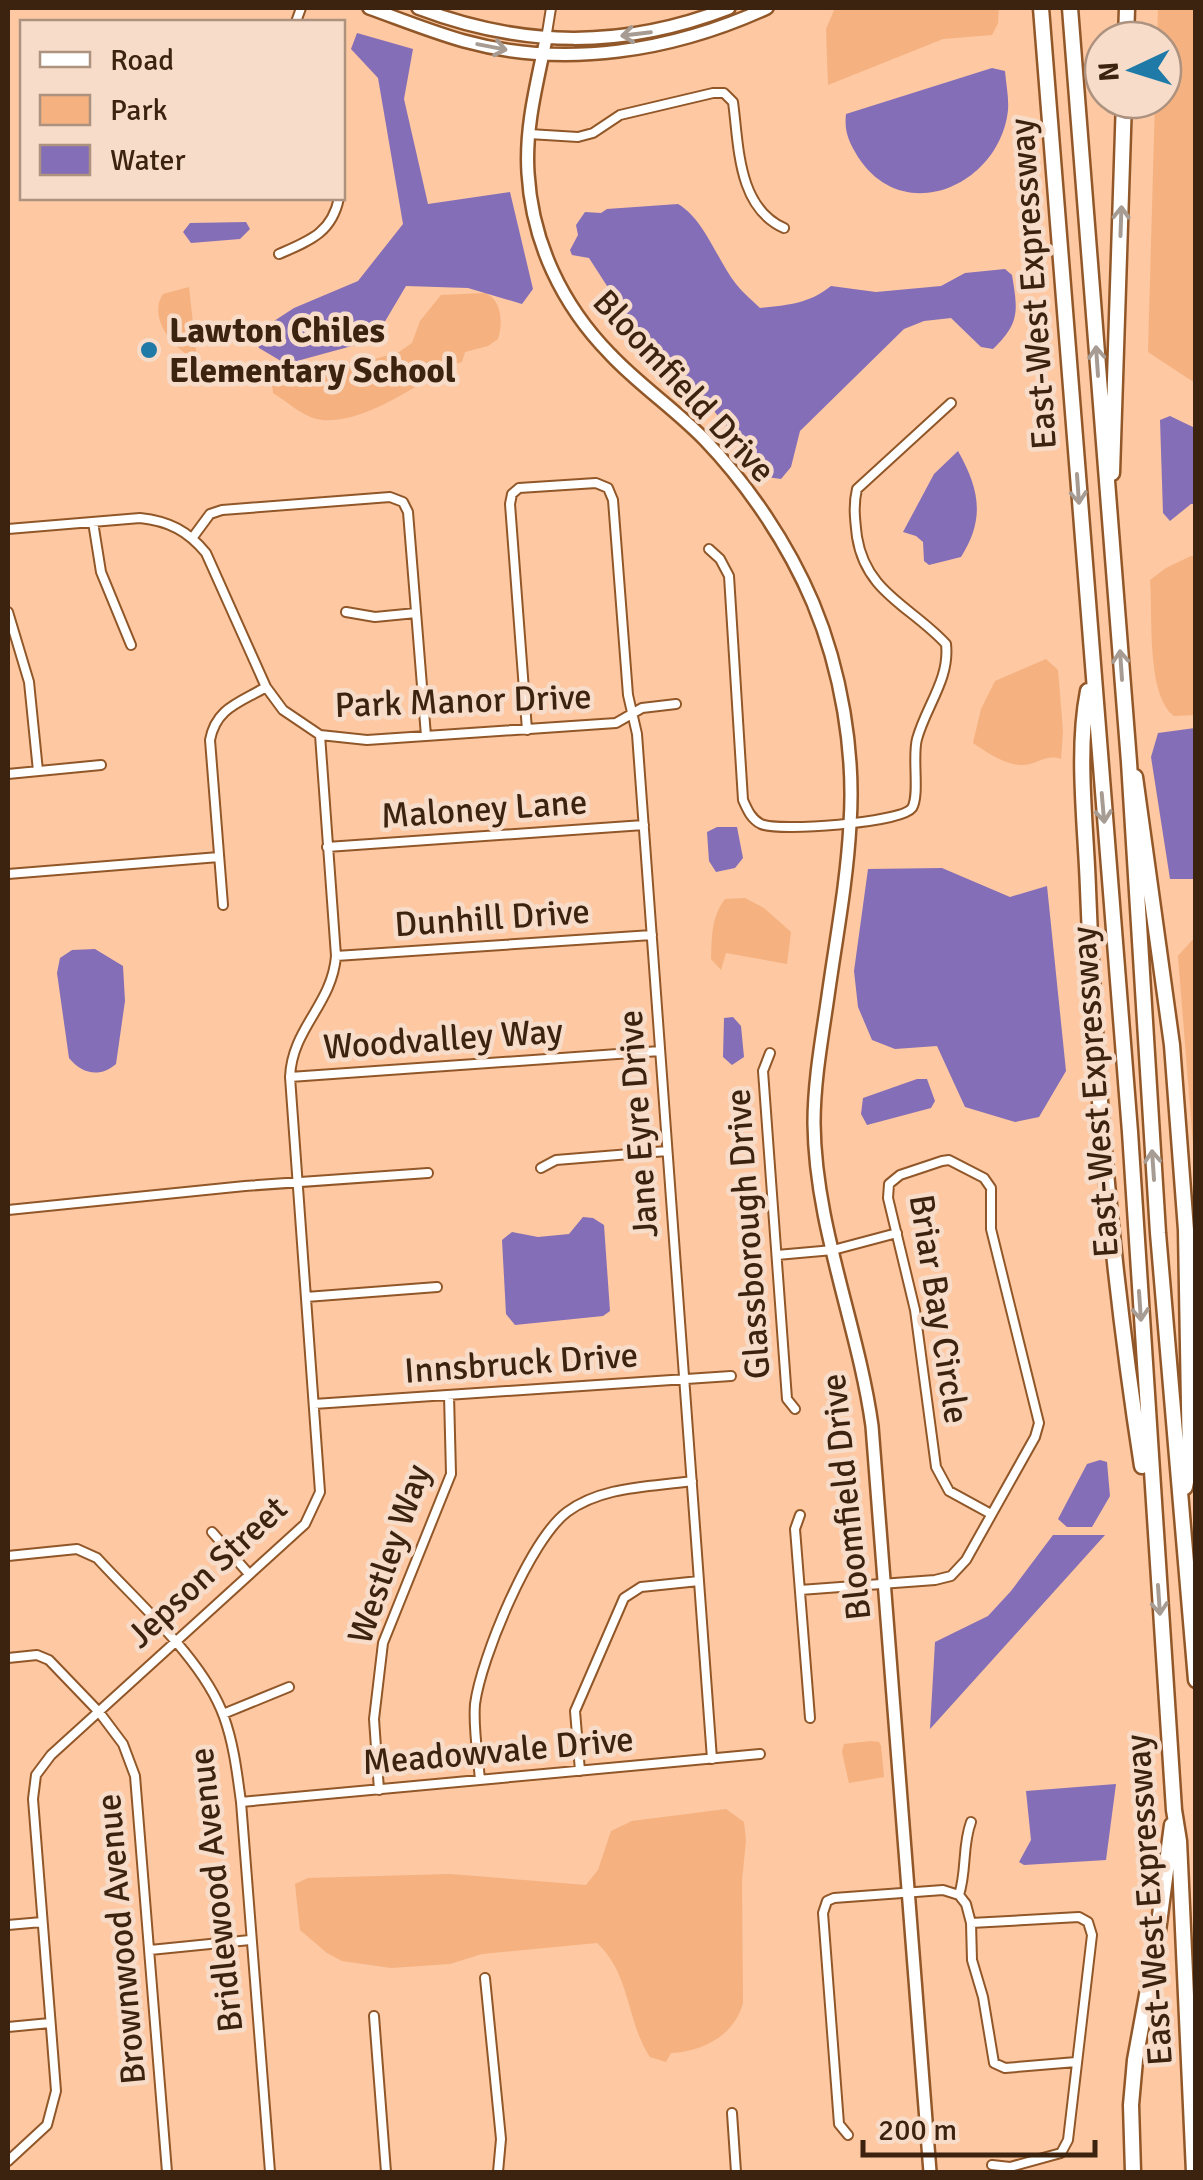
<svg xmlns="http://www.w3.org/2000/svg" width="1203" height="2180" viewBox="0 0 1203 2180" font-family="Signika,sans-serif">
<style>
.green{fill:#f5b17f}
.water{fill:#846eb8}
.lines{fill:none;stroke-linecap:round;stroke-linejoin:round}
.street-casing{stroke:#915728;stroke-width:12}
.secondary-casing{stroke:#915728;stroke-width:16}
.highway-casing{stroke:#915728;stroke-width:19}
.street{stroke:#fff;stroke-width:8}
.secondary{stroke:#fff;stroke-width:11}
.highway{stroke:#fff;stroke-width:14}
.oneway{stroke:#a79c93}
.poi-dot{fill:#1f7aa8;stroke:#f7dcc9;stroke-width:4}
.labels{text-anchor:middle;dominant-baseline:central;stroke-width:9;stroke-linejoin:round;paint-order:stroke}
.street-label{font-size:35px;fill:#3c230f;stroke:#f7dcc9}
.poi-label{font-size:35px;font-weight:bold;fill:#3c230f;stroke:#f7dcc9;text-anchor:start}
</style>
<rect width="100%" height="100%" fill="#fdc8a2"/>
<path class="green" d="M835 8H999L998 23 992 35 943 39 828 85 826 29Z
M1158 8H1195V383L1148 352 1155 100H1163V40H1157Z
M189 287 197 360C174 350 147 318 163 294Z
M485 293C502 299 503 324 498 339L488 346 465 352 462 362 451 365C417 385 354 431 313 418 299 413 286 401 273 393L272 383 278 374 296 380 317 376 399 352 412 343 420 321 441 295Z
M1191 556H1196L1195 715 1174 716C1146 695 1153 614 1150 580L1166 568Z
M1046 659 1058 670 1063 731 1061 759C1045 753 1036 766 1020 765 1004 764 986 752 973 743L981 709 995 681Z
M745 898 764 908 791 932 787 964 726 953 721 970 711 959C712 938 711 917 725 899Z
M1195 937V1169L1178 956Z
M871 1741 879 1742 881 1746 884 1777 849 1783 842 1752 844 1744Z
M726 1809 744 1822 746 1841 742 1880 743 2003C735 2035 702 2052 671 2053L666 2062 650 2057C626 2021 631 1974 597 1943L482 1954 450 1964 391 1968 342 1961 327 1953 300 1930 295 1884 308 1878 450 1874 586 1885 598 1870 611 1831 632 1821Z"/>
<path class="water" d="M357 33 413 49 404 99 428 204 510 192 533 289 522 304 468 288 406 286 374 340 286 364 259 348 254 334 294 308 358 281 403 224 378 78 351 49Z
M992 68 1005 71C1006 84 1009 98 1008 110 1000 185 904 228 858 157 849 142 844 132 846 114Z
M678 204C705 220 717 260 736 284 743 293 752 300 760 308 787 305 809 304 831 286L876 292 941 286 965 273 1005 269 1012 275C1018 311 1020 323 993 349L981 347 951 318 924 321 904 329 800 431 791 467 781 479 767 477 710 406 617 322 609 289 589 258 572 255 570 250 578 235 576 225 585 212 601 213 607 209Z
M246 222 250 229 240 239 191 243 183 232 190 223Z
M1170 416 1195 428 1196 504H1191L1170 521 1163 513 1160 420Z
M958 451C980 490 985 519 961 557L929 565 924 561 923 542 916 536 903 532 934 474Z
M1195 728V879H1170L1151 757 1158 733Z
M717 827H737L743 858 735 868 716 872 709 861 707 832Z
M942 868 1010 897 1047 886 1066 1071 1039 1117 1015 1122 965 1107 937 1046 895 1049 872 1040 858 1007 854 971 868 869Z
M95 949 123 966 125 1001 116 1064C100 1078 82 1074 69 1058L57 973 60 958 72 950Z
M733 1017 741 1026 744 1057 732 1065 723 1057 724 1018Z
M917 1079H927L935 1101 931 1108 867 1125 861 1114 863 1098Z
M583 1217 593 1218 604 1225 610 1311 603 1316 515 1325 506 1314 502 1240 512 1232 538 1237 569 1234Z
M1100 1460 1107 1462 1110 1496 1092 1527H1067L1058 1519 1087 1464Z
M1053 1535H1105L930 1729 935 1642 988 1616 1011 1591Z
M1116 1784 1106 1860 1024 1865 1019 1862 1031 1840 1026 1791Z"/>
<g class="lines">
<defs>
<path id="street" d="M296 22 301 8
M546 39 551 8
M529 134 578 137 593 133 620 115 713 93H724L733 102C739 145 737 207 784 228
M279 254C309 241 332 233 339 198
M93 522 101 572 131 645
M8 529 140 518C169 521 188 531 206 553L266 687 283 710 320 735 367 740 616 723 642 708 676 704
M193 537 210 514 222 510 390 497 403 502 408 512 426 736
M709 549 720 559 729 576 743 800C747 809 751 819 761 824 778 832 901 823 912 808 920 795 912 756 917 739 926 706 950 679 946 644 911 606 866 593 857 537 855 520 853 505 857 489L951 403
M8 612 29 682 38 771
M346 612 375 617 416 613
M527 730 510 504 512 494 519 488 596 483 608 488 613 500 628 695 637 734 712 1759
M8 774 101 765
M327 847 644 825
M8 874 219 857
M223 905 210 740C216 708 239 703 266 687
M336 956 652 935
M770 1053 763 1071 787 1399 795 1409
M290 1077 660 1051
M541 1168 556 1160 667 1151
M8 1210 245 1186 428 1173
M777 1255 833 1250 897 1233
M306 1297 437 1287
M314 1404 731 1376
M800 1515 795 1529 810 1718
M212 1532 249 1574
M8 1556 77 1549 97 1558C138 1603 204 1660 224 1717 234 1745 237 1773 241 1802L270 2172
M800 1590 935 1580 951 1576 966 1560 1035 1437 1039 1423 991 1229V1188L984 1178 949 1160 942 1161 900 1175 889 1184 888 1198 915 1310 936 1467 949 1491 991 1514
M8 1658 37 1655 49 1660 99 1712 123 1744 135 1776 167 2172
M223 1714 289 1687
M580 1771 575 1711 624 1598 641 1587 699 1581
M480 1780C478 1756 473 1728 475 1704 481 1658 530 1540 567 1512 602 1486 650 1487 692 1481
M379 1790 374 1719 383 1643 451 1474 449 1395
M241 1802 760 1754
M959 1895C967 1870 962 1846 971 1822
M971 1923 1079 1917 1088 1922 1092 1935 1068 2140 1061 2153 1010 2167 992 2165
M8 1925 42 1922
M150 1950 250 1940
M485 1978 501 2139 498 2172
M374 2016 386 2172
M8 2027 50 2023
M732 2113 736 2172
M848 2135 839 2124 823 1913 827 1901 834 1898 943 1890 959 1895 966 1904 971 1923 972 1960 983 1997 994 2063 1005 2068 1076 2062
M8 2161 47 2125 56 2091 33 1799 36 1775 51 1755 305 1524 320 1492 290 1077C292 1028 332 1005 336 956L320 735"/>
<path id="secondary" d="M369 8C400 19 432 32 464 41 565 69 673 51 767 8
M418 8C524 48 623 49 729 8
M546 39C537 83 525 127 528 173 532 242 562 305 610 354 639 385 675 409 705 440 749 486 788 544 813 603 841 670 855 752 850 824 847 882 836 939 828 996 822 1038 814 1081 814 1123 815 1227 858 1325 872 1426L930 2172"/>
<path id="highway" d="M1041 8 1130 1132 1174 1810 1179 1841 1194 2172
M1070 8 1129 762 1158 1233 1196 1680
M1126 40 1127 8
M1112 473 1124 100
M1088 691C1076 752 1086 827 1088 889 1095 1085 1112 1273 1142 1466
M1135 777 1172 1045 1186 1230 1190 1462 1185 1487
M1133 2172 1131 2105 1135 2060 1156 1946 1172 1825"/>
</defs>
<use href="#street" class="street-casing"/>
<use href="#secondary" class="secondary-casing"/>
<use href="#highway" class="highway-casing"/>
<use href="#street" class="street"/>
<use href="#secondary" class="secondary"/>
<use href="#highway" class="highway"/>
</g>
<defs><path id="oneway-shaft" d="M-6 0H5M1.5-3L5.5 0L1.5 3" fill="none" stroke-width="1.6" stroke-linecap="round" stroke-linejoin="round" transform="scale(2.5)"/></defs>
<g class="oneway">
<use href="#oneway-shaft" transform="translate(636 34) rotate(173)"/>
<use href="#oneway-shaft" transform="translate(492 47) rotate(11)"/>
<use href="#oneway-shaft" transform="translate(1121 221) rotate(-88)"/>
<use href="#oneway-shaft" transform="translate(1097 361) rotate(-94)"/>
<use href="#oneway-shaft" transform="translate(1078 489) rotate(86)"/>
<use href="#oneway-shaft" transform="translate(1121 665) rotate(-94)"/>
<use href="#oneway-shaft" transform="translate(1103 808) rotate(85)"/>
<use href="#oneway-shaft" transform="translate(1153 1165) rotate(-94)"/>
<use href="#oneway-shaft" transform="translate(1140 1306) rotate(86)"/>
<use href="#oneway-shaft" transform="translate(1159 1600) rotate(86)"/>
</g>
<circle class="poi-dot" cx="149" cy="350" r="10"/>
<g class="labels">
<g class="street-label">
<text transform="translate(1033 284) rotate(-94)">East-West Expressway</text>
<text transform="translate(684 386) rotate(47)">Bloomfield Drive</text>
<text transform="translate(463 701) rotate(-2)">Park Manor Drive</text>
<text transform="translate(484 809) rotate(-4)">Maloney Lane</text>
<text transform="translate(492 918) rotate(-4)">Dunhill Drive</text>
<text transform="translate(443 1039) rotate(-4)">Woodvalley Way</text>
<text transform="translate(1095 1092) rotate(-94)">East-West Expressway</text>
<text transform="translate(638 1124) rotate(-94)">Jane Eyre Drive</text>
<text transform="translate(748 1234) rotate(-94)">Glassborough Drive</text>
<text transform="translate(939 1309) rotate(81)">Briar Bay Circle</text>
<text transform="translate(521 1363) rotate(-4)">Innsbruck Drive</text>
<text transform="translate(846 1497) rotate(-96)">Bloomfield Drive</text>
<text transform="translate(389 1554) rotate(-71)">Westley Way</text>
<text transform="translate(207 1572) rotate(-43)">Jepson Street</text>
<text transform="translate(498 1751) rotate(-5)">Meadowvale Drive</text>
<text transform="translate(216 1890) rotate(-96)">Bridlewood Avenue</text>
<text transform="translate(1149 1900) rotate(-94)">East-West Expressway</text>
<text transform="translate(121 1939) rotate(-95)">Brownwood Avenue</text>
</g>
<g class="poi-label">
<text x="169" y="330">Lawton Chiles<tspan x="169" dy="40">Elementary School</tspan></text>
</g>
</g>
<rect width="1203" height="2180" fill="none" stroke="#3c230f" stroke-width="20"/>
<rect x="20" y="20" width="325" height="180" fill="#f7dcc9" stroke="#ac927f" stroke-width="2.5"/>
<rect x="40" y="52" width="50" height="15" fill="#ffffff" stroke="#ac927f" stroke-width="2.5"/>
<text x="110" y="70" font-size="30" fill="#3c230f">Road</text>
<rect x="40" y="95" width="50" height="30" fill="#f5b17f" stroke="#ac927f" stroke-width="2.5"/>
<text x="110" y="120" font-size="30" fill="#3c230f">Park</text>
<rect x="40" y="145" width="50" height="30" fill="#846eb8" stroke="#ac927f" stroke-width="2.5"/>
<text x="110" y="170" font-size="30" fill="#3c230f">Water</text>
<g transform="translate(1133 70) rotate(266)"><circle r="48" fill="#f7dcc9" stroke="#ac927f" stroke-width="2.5"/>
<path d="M0-8L18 38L0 25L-18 38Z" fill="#1f7aa8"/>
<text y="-15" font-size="28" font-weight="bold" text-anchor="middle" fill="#3c230f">N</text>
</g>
<path d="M863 2140v15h232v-15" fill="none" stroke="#3c230f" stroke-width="5"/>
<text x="878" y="2140" font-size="30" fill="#3c230f" stroke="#f7dcc9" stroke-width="8" paint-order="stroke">200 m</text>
</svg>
